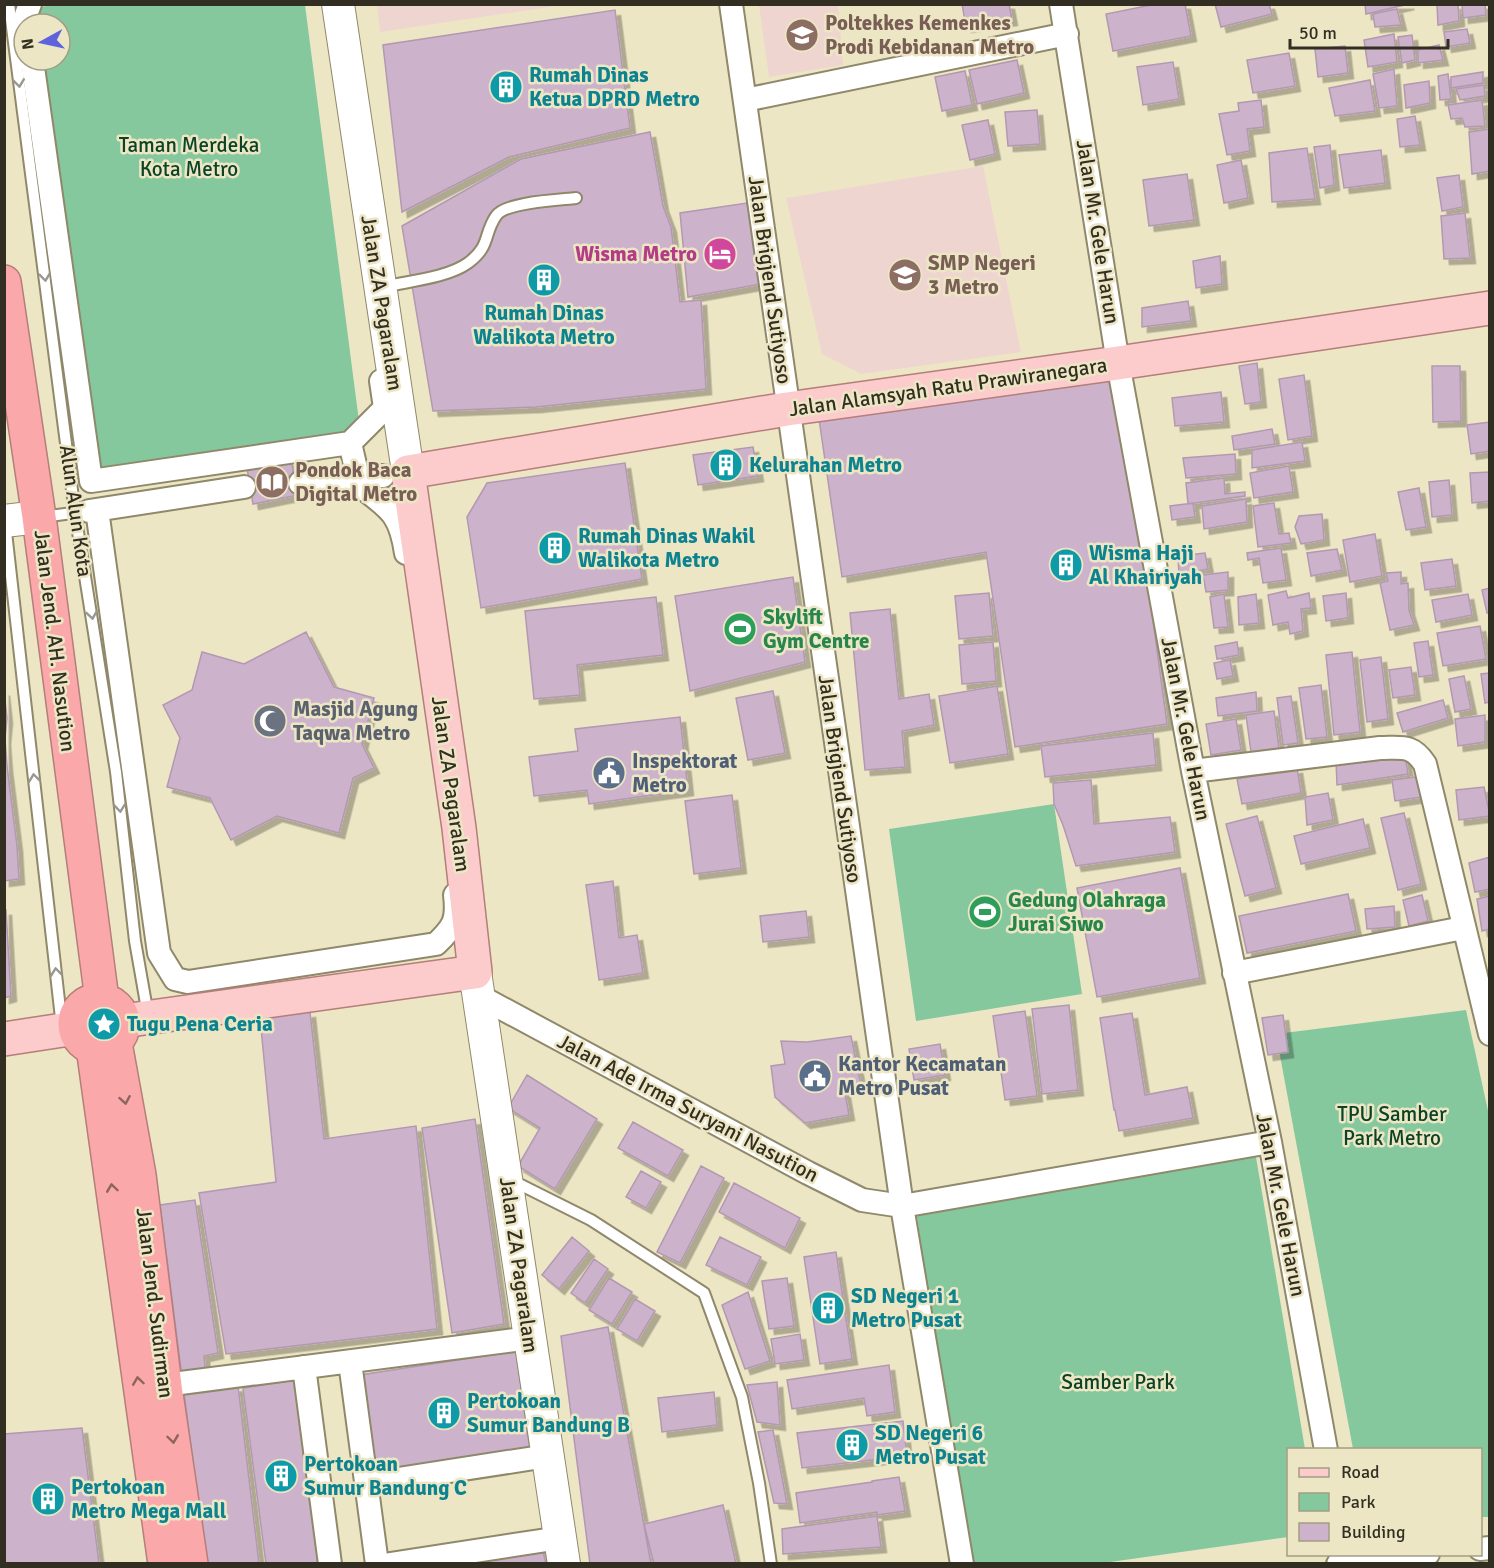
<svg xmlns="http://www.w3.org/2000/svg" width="1494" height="1568" viewBox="0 0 1494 1568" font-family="Signika,sans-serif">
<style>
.education{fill:#efd5d0}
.green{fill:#85c89e}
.building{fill:#ccb3cb;stroke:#b299b1;stroke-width:1.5;filter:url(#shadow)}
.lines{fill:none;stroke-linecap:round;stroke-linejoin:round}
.lane-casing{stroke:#8f886a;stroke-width:14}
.street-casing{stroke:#8f886a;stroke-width:26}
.secondary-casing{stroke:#8f886a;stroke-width:34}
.primary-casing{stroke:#b47e7a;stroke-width:36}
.highway-casing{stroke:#b47e7a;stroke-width:36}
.lane{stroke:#fff;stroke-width:10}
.street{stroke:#fff;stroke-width:22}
.secondary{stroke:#fff;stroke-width:32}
.primary{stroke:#fccbcb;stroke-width:33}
.highway{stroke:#faa8a9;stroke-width:33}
.oneway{stroke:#989790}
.oneway2{stroke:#8c655f}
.labels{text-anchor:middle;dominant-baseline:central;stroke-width:5;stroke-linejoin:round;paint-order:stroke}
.education-label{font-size:21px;font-weight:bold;fill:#785e54;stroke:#ede6c5;text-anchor:start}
.culture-label{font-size:21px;font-weight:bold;fill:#0d838f;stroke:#ede6c5;text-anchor:start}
.park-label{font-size:21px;fill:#0b4326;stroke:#ede6c5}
.street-label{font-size:21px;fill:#322f22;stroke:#ede6c5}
.hotel-label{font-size:21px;font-weight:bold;fill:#b23c85;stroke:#ede6c5;text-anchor:end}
.leisure-label{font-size:21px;font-weight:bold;fill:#27864d;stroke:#ede6c5;text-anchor:start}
.worship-label{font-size:21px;font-weight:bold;fill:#5b616d;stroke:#ede6c5;text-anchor:start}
.service-label{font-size:21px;font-weight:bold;fill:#4e5e75;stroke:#ede6c5;text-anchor:start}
</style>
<defs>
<filter id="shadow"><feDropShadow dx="5.5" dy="5.5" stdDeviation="0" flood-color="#0004"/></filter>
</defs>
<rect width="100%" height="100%" fill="#ede6c5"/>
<path class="education" d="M570 4 380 32 377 5V4Z
M759 5H838L843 65 769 77Z
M983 166 1021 352 861 374 822 354 786 198Z"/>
<path class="green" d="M61 4 305 5 360 429 97 469 39 60H60V24H34L32 8Z
M1054 804 1082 994 916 1021 889 829Z
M1466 1010 1490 1120 1489 1517H1481L1480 1450 1353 1449 1276 1034Z
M1256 1157 1305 1449 1288 1450V1537L1103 1563H970L916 1211Z"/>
<path class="building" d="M962 4H1009L1012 20 966 27Z
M1156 4H1185L1191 36 1113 51 1106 14Z
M1215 4H1269L1272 14 1221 27Z
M1365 4H1409L1366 14Z
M1458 4 1459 21 1438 25 1437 5Z
M1462 4H1485L1486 15 1463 18Z
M1397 9 1401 25 1375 27 1373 14Z
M615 10 630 128 509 157 402 212 383 45Z
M1467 29 1470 43 1446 47 1444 32Z
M1394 34 1397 62 1368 67 1364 40Z
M1412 35 1415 60 1402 63 1398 37Z
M1439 45 1443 60 1418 63V50Z
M1345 46 1348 73 1318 77 1315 49Z
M1289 53 1295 86 1253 93 1247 60Z
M1017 60 1024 93 977 104 969 70Z
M1173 62 1179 99 1143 105 1137 67Z
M1394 69 1397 106 1379 108 1373 74Z
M965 71 972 105 942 111 935 77Z
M1483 72V83L1451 88V77Z
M1448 74 1451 99 1440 100 1438 76Z
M1370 80 1375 111 1335 116 1329 88Z
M1429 81 1430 103 1406 108 1404 85Z
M1484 85 1485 96 1460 100 1456 89Z
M1261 100 1264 127 1247 129 1250 151 1227 155 1219 114 1239 111 1238 103Z
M1482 100 1485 126 1465 127 1462 118 1451 119 1448 105Z
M1037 110 1040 144 1008 146 1005 112Z
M1415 116 1420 145 1400 147 1397 119Z
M988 120 995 154 970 160 962 125Z
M1490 129V171L1472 174 1469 132Z
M650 132 663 206 671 227 680 302 701 300 706 389 536 407 433 411 402 226 521 159Z
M1330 145 1334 185 1320 188 1314 147Z
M1307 148 1315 199 1272 202 1269 153Z
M1381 150 1385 183 1344 188 1339 155Z
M1241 160 1248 198 1224 203 1217 165Z
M1187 174 1194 220 1149 226 1143 180Z
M1459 175 1463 207 1442 211 1437 178Z
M747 203 761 284 688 297 680 213Z
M1465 213 1470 258 1444 259 1441 216Z
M1220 256 1222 284 1196 288 1193 261Z
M1188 301 1191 321 1142 327V308Z
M1257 363 1261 402 1245 404 1239 366Z
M1432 366H1460L1461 421 1433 422Z
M1109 375 1140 524 1167 724 1015 747 986 552 842 577 819 419Z
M1304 375 1312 436 1288 440 1279 379Z
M1221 392 1224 422 1175 426 1172 398Z
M1490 422V451L1471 454 1467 425Z
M1272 429 1275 444 1234 450 1232 436Z
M1302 442 1305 461 1252 468V450Z
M753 447 758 476 698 485 693 455Z
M1235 454 1236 474 1186 478 1183 458Z
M291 460 298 495 253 504 247 468Z
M625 463 642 579 481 608 467 517 487 483Z
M1289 466 1293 492 1254 498 1250 473Z
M1490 472V501L1472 503 1470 473Z
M1224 478 1225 494 1245 492V496L1188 504 1186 483Z
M1449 480 1452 515 1432 517 1429 482Z
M1419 488 1426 527 1406 530 1398 492Z
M1246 499 1247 522 1204 529 1202 506Z
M1193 503 1195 517 1172 520 1170 506Z
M1274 503 1279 534 1289 533 1291 543 1258 547 1253 506Z
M1322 514 1324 540 1301 544 1295 527 1299 516Z
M1375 534 1382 576 1350 582 1343 540Z
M1281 548 1286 580 1263 583 1259 558 1248 560 1247 553Z
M1337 549 1342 570 1311 576 1307 553Z
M1205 553 1208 569 1179 575 1178 556Z
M1452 559 1456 586 1425 590 1421 563Z
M1228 572V590L1206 592 1203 575Z
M1401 572V584L1408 583 1409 610 1414 625 1390 630 1380 583 1388 581 1386 573Z
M793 577 805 662 690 691 675 596Z
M1490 588V612L1487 613 1482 590Z
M1286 591 1288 598 1309 593 1311 608 1301 609 1303 631 1290 634 1288 622 1273 625 1268 595Z
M989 593 993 636 959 639 955 596Z
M1346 593 1348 618 1326 621 1323 596Z
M1224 594 1228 627 1214 628 1210 597Z
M1256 594 1259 623 1239 625 1238 597Z
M1468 594 1472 615 1436 622 1432 600Z
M656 597 663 655 577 665 580 695 534 699 525 611Z
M890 609 899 699 929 694 934 725 902 731 905 767 865 770 850 613Z
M1480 626 1486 659 1443 666 1437 633Z
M306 632 334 687 374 698 362 744 374 768 353 778 339 833 277 816 231 840 210 798 167 787 180 738 163 705 192 690 202 652 244 664Z
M1428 641 1433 675 1419 677 1414 643Z
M993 642 996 681 962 684 959 645Z
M1237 642 1239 655 1217 659 1215 646Z
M1352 652 1360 732 1334 735 1326 655Z
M1381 657 1388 719 1367 722 1360 660Z
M1230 660 1233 676 1217 679 1214 663Z
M1488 661H1490V702L1485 703 1481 674 1489 673Z
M1411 667 1415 695 1393 698 1389 670Z
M1464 676 1471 709 1455 712 1449 679Z
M1321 685 1327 737 1306 739 1299 688Z
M997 686 1008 754 950 763 939 696Z
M4 690 7 718 5 739 7 766 17 846 19 879 4 881Z
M773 691 785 753 748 760 736 698Z
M1256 692 1257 711 1218 716 1216 698Z
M1291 696 1298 743 1283 745 1277 698Z
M1443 700 1448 718 1403 732 1397 713Z
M1274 711 1279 748 1251 752 1246 715Z
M1485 715V742L1458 746 1455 719Z
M680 717 688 790 589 804 587 790 534 796 529 757 578 751 575 729Z
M1236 719 1241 750 1211 755 1206 724Z
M1153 733 1156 765 1045 777 1041 746Z
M1404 750 1408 774 1337 785 1336 761Z
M1297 768 1301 793 1242 804 1237 779Z
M1423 776 1428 796 1395 801 1392 780Z
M1091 780 1094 824 1170 817 1175 852 1076 866 1063 825 1054 804 1053 783Z
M1484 787 1490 816 1459 820 1456 790Z
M1328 793 1333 820 1307 825 1305 797Z
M732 795 741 868 694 874 685 801Z
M1404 813 1421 884 1398 890 1381 818Z
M1257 816 1276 888 1245 896 1226 824Z
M1363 819 1370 848 1301 864 1294 836Z
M1490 857V889L1475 892 1469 863Z
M1180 868 1200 978 1097 997 1077 888Z
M613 881 619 938 637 935 643 973 599 980 586 885Z
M1348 894 1356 931 1247 953 1239 916Z
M1422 895 1428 921 1409 926 1403 900Z
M1490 896V929L1482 931 1477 899Z
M1394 906 1395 927 1367 929 1365 909Z
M4 910H6L11 996 4 998Z
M806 911 809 937 763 942 760 916Z
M1069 1005 1078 1090 1042 1094 1032 1009Z
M1025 1011 1037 1096 1005 1100 993 1016Z
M310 1012 324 1139 416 1126 437 1329 226 1354 199 1193 276 1182 260 1018Z
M1132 1013 1145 1095 1187 1087 1193 1118 1119 1131 1115 1110H1114L1100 1018Z
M1283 1015 1288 1052 1268 1055 1262 1018Z
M851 1036 861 1085 844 1087 849 1115 805 1123 775 1097 771 1066 785 1064 781 1041 807 1042Z
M940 1044 945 1075 914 1080 909 1049Z
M527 1075 597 1119 555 1189 518 1166 540 1128 508 1108Z
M475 1119 504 1324 452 1333 422 1128Z
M633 1122 683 1150 668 1176 618 1148Z
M701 1166 724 1178 680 1263 657 1252Z
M641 1171 661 1182 646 1208 626 1197Z
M734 1183 800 1218 785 1248 719 1212Z
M195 1200 218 1353 204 1356 207 1390 238 1386 259 1564H206L160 1205Z
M572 1237 589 1251 559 1289 542 1275Z
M720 1237 761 1257 747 1285 706 1265Z
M836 1252 852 1359 820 1364 804 1257Z
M594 1259 608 1269 585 1303 571 1293Z
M609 1278 632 1292 612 1324 589 1310Z
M787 1278 794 1326 769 1329 762 1281Z
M748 1292 770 1361 745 1369 722 1305Z
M635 1299 655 1311 637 1341 617 1329Z
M608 1327 651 1564H590L561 1336Z
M800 1334 804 1360 775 1364 771 1339Z
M516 1351 530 1451 371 1476 360 1375Z
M889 1365 895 1412 867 1416 864 1398 792 1409 787 1380Z
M295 1380 318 1564H266L243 1388Z
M777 1382 780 1425 757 1422 747 1385Z
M714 1392 717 1425 662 1432 658 1398Z
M903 1421 907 1456 802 1468 797 1433Z
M82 1428 99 1564H4V1434Z
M773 1430 787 1504 774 1503 758 1432Z
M899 1477 905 1511 877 1515V1512L800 1523 796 1493 872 1482V1481Z
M723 1505 736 1564H654L644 1524Z
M877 1516 881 1547 783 1554 782 1529Z
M542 1547 546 1564H452Z"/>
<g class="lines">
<defs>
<path id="lane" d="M9 4 75 513 116 772 135 941 148 1015
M383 287C409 281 447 278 468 263 491 246 483 235 496 216 505 202 558 200 576 198
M42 517 80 512
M5 523 62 1027
M511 1180 591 1220 704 1293 742 1397 759 1483 771 1564"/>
<path id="street" d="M731 4 902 1206 962 1564
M1061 4 1118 363 1193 771 1270 1142 1326 1450
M27 24 26 15 30 4
M32 60 91 481 350 443 385 408 381 381
M745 100 1067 34
M350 443 360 486C390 509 400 513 406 553
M300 483 383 476
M97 510 159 953 175 979 188 982 436 944C454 927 458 920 455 895
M89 511 244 487
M1193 771 1380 748C1402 748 1412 744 1425 764L1490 1034
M1234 973 1463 928
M479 996 808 1173 862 1200 902 1206 1270 1142
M350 1362 377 1564
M304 1367 330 1564
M165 1385 530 1338
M366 1484 547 1456
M1480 1549 1490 1548
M390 1564 560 1538
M1338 1564 1428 1554"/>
<path id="secondary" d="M338 4 408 472
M4 521 39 517
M475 972 564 1564"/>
<path id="primary" d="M123 1021 475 972 459 828 408 472 787 409 1118 363 1490 308
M4 1039 76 1028"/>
<path id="highway" d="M4 282 39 517 102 1000
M75 1024a24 24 0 1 1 48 0a24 24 0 1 1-48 0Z
M115 1043 139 1175 166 1394 191 1564
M93 1047 165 1564"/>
</defs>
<use href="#lane" class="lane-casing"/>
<use href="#street" class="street-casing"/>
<use href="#secondary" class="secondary-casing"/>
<use href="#primary" class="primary-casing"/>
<use href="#highway" class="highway-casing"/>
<use href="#lane" class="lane"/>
<use href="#street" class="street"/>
<use href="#secondary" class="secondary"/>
<use href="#primary" class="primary"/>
<use href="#highway" class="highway"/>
</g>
<defs><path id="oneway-chevron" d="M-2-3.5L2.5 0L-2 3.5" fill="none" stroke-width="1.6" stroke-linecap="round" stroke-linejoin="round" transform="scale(1.5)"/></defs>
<g class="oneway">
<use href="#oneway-chevron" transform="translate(19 83) rotate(83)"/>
<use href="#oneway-chevron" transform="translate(45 277) rotate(83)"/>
<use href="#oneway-chevron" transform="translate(92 615) rotate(81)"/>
<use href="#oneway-chevron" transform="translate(34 778) rotate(-97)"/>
<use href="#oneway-chevron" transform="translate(120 808) rotate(84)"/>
<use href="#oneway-chevron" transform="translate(56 972) rotate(-97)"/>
</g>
<g class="oneway2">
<use href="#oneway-chevron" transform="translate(125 1100) rotate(80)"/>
<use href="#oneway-chevron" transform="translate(112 1188) rotate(-98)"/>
<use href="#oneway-chevron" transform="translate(138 1381) rotate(-98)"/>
<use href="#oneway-chevron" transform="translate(173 1439) rotate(82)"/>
</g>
<defs>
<symbol id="school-disc" viewBox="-11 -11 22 22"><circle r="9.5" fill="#8d6e63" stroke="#ede6c5"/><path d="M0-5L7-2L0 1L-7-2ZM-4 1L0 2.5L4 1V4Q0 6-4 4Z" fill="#fff"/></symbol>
<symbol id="building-disc" viewBox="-11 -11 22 22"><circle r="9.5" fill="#0f9aa8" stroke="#ede6c5"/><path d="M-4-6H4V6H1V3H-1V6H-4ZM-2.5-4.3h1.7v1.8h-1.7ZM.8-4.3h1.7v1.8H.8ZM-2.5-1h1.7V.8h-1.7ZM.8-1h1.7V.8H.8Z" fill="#fff"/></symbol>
<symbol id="hotel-disc" viewBox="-11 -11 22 22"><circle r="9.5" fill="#d1479c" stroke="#ede6c5"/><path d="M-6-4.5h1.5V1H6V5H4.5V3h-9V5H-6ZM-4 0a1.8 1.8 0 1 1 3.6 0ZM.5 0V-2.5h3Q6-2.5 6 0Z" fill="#fff"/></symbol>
<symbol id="library-disc" viewBox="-11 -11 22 22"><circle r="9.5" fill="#8d6e63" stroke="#ede6c5"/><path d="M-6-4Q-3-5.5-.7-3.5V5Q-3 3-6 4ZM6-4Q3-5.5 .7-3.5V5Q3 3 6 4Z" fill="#fff"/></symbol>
<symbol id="stadium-disc" viewBox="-11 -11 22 22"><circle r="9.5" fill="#2e9e5b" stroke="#ede6c5"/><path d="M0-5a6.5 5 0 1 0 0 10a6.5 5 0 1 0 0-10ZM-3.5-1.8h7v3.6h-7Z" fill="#fff"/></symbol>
<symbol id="mosque-disc" viewBox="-11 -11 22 22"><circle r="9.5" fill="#6b7280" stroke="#ede6c5"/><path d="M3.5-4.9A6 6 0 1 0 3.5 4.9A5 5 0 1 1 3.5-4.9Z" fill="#fff"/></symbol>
<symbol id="civic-disc" viewBox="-11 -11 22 22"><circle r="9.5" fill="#5c6f8a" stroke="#ede6c5"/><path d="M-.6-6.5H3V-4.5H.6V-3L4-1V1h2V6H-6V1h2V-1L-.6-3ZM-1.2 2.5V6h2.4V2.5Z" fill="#fff"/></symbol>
<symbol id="sight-disc" viewBox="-11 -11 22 22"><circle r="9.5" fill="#0f9aa8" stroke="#ede6c5"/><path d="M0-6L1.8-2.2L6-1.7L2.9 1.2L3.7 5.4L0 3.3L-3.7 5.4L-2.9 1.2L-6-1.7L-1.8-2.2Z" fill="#fff"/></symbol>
</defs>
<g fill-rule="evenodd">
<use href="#school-disc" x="783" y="16" width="38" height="38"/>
<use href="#building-disc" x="487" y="68" width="38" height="38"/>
<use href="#hotel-disc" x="701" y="235" width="38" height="38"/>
<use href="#school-disc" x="886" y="256" width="38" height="38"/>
<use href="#building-disc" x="525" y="261" width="38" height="38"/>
<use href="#building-disc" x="707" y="446" width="38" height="38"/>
<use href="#library-disc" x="253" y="463" width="38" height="38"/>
<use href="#building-disc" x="536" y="529" width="38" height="38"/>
<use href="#building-disc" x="1047" y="546" width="38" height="38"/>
<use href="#stadium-disc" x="721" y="610" width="38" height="38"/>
<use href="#mosque-disc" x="251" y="702" width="38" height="38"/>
<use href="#civic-disc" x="590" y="754" width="38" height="38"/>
<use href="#stadium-disc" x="966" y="893" width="38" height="38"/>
<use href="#sight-disc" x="85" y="1005" width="38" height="38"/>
<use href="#civic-disc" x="796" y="1057" width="38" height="38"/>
<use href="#building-disc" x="809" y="1289" width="38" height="38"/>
<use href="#building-disc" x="425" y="1394" width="38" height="38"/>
<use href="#building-disc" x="833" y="1426" width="38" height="38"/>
<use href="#building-disc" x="262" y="1457" width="38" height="38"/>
<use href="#building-disc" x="29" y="1480" width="38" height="38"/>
</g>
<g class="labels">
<g class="education-label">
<text x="825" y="23">Poltekkes Kemenkes<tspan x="825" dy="24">Prodi Kebidanan Metro</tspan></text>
<text x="928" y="263">SMP Negeri<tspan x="928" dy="24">3 Metro</tspan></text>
<text x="295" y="470">Pondok Baca<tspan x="295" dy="24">Digital Metro</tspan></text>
</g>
<g class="culture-label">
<text x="529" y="75">Rumah Dinas<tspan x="529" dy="24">Ketua DPRD Metro</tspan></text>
<text x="544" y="313" text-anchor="middle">Rumah Dinas<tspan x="544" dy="24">Walikota Metro</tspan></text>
<text x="749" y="465">Kelurahan Metro</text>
<text x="578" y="536">Rumah Dinas Wakil<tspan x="578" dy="24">Walikota Metro</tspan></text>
<text x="1089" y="553">Wisma Haji<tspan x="1089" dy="24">Al Khairiyah</tspan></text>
<text x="127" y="1024">Tugu Pena Ceria</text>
<text x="851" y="1296">SD Negeri 1<tspan x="851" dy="24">Metro Pusat</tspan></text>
<text x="467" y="1401">Pertokoan<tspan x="467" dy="24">Sumur Bandung B</tspan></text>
<text x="875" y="1433">SD Negeri 6<tspan x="875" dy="24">Metro Pusat</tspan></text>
<text x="304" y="1464">Pertokoan<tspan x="304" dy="24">Sumur Bandung C</tspan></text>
<text x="71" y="1487">Pertokoan<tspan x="71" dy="24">Metro Mega Mall</tspan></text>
</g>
<g class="park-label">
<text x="189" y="145">Taman Merdeka<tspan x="189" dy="24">Kota Metro</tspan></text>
<text x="1392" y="1114">TPU Samber<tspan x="1392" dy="24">Park Metro</tspan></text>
<text x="1118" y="1382">Samber Park</text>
</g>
<g class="street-label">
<text transform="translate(1098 232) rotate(81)">Jalan Mr. Gele Harun</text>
<text transform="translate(770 280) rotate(82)">Jalan Brigjend Sutiyoso</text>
<text transform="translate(382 303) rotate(81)">Jalan ZA Pagaralam</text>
<text transform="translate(948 387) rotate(-8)">Jalan Alamsyah Ratu Prawiranegara</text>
<text transform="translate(76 511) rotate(82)">Alun Alun Kota</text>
<text transform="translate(55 641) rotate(83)">Jalan Jend. AH. Nasution</text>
<text transform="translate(1186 729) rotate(79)">Jalan Mr. Gele Harun</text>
<text transform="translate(840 779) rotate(82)">Jalan Brigjend Sutiyoso</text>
<text transform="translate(451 784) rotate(82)">Jalan ZA Pagaralam</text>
<text transform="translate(688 1108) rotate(28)">Jalan Ade Irma Suryani Nasution</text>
<text transform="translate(1281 1205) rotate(79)">Jalan Mr. Gele Harun</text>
<text transform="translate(519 1265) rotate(82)">Jalan ZA Pagaralam</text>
<text transform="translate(155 1303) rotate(83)">Jalan Jend. Sudirman</text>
</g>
<g class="hotel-label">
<text x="697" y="254">Wisma Metro</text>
</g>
<g class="leisure-label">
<text x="763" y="617">Skylift<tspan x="763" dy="24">Gym Centre</tspan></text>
<text x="1008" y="900">Gedung Olahraga<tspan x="1008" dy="24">Jurai Siwo</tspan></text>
</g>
<g class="worship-label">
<text x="293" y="709">Masjid Agung<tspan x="293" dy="24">Taqwa Metro</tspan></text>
</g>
<g class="service-label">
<text x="632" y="761">Inspektorat<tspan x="632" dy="24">Metro</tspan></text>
<text x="838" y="1064">Kantor Kecamatan<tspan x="838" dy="24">Metro Pusat</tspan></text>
</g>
</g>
<rect width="1494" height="1568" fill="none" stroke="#322f22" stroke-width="12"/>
<rect x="1287" y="1448" width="195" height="108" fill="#ede6c5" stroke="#a29d84" stroke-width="1.5"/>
<rect x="1299" y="1468" width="30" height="9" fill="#fccbcb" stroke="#a29d84" stroke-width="1.5"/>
<text x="1341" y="1478" font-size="18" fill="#322f22">Road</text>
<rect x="1299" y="1493" width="30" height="18" fill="#85c89e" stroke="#a29d84" stroke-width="1.5"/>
<text x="1341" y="1508" font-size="18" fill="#322f22">Park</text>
<rect x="1299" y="1523" width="30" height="18" fill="#ccb3cb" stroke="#a29d84" stroke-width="1.5"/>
<text x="1341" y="1538" font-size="18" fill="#322f22">Building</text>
<g transform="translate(42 42) rotate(262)"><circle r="28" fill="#ede6c5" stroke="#a29d84" stroke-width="1.5"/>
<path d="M0-4.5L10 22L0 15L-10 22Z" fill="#5f63db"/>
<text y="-9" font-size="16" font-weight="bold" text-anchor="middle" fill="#322f22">N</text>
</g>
<path d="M1290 39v9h158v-9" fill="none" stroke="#322f22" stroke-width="3"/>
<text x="1299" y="39" font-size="18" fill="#322f22" stroke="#ede6c5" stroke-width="4.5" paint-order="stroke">50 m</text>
</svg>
